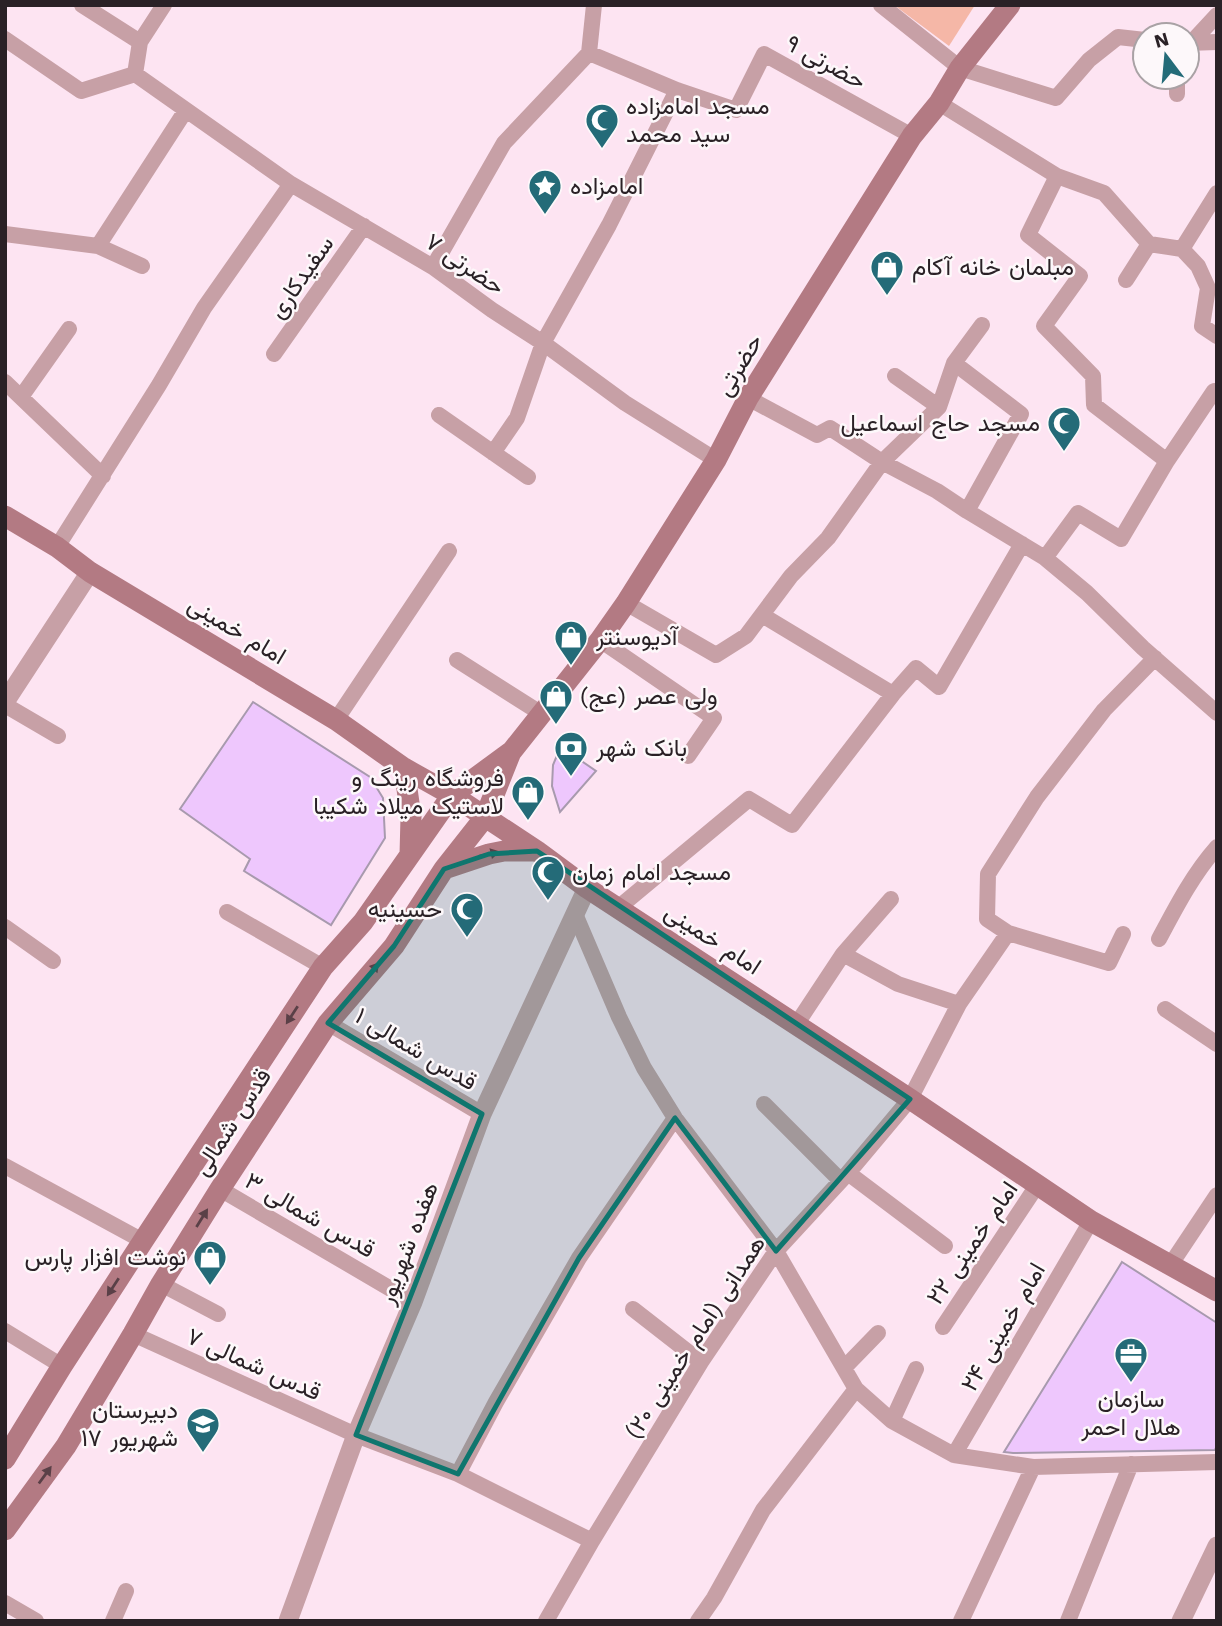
<svg xmlns="http://www.w3.org/2000/svg" width="1222" height="1626" viewBox="0 0 1222 1626" font-family="'Work Sans',Vazirmatn,sans-serif">
<style>
.green{fill:#f5b7a7}
.building{fill:#eec7fd;stroke:#a89aae;stroke-width:2}
.lines{fill:none;stroke-linecap:round;stroke-linejoin:round}
.minor{stroke:#c7a0a6;stroke-width:16}
.tertiary{stroke:#c7a0a6;stroke-width:19}
.secondary{stroke:#b37a83;stroke-width:21}
.oneway{fill:#5a4047}
.marked{fill:#0f766e;fill-opacity:0.2;stroke:#0f766e;stroke-width:5;stroke-linejoin:round}
.labels{text-anchor:middle;dominant-baseline:central;stroke-width:5;stroke-linejoin:round;paint-order:stroke}
.street-label{font-size:24px;fill:#2a2126;stroke:#fdf8fa}
.poi-label{font-size:24px;fill:#2a2126;stroke:#fdf8fa;text-anchor:start}
</style>
<rect width="100%" height="100%" fill="#fde4f2"/>
<path class="green" d="M894 5H975L949 46Z"/>
<path class="building" d="M253 702 370 777 383 798 385 838 331 925 244 871 250 859 180 809Z
M564 749 596 771 560 812 552 786 553 765 558 753Z
M1122 1262 1217 1323V1445L1215 1450 1013 1453 1004 1452Z"/>
<g class="lines">
<path class="minor" d="M82 5 140 42
M164 5 140 42 135 74 291 184 433 267 492 310 543 343 625 403 716 460
M881 5 960 68 1056 98 1089 60 1118 37 1145 40
M5 39 81 91 135 74
M1187 43 1217 42
M589 53 677 90 736 110 764 54 912 136
M1187 53 1192 42 1217 15
M1177 94V77
M939 103 1057 176 1104 193 1149 244 1182 249 1198 266 1208 288 1202 326 1217 336
M1057 176 1028 235 1080 276 1044 326 1093 376 1094 405 1167 461
M5 234 98 246 186 110
M98 246 142 266
M1182 249 1217 193
M433 267 504 143 589 53 594 5
M1126 280 1149 244
M274 354 364 226
M954 363 1021 414 967 511
M895 376 939 407
M5 382 103 476
M21 397 69 329
M748 398 817 435 830 428 882 462 937 491 967 511 1045 558 1087 593 1143 648 1217 713
M439 415 528 477
M493 453 517 418 543 343 609 225 677 90
M57 547 159 385 204 308 291 184
M1045 558 1078 513 1121 539 1167 461 1214 391
M626 603 716 655 746 636 791 576 828 538 882 462 939 407 954 363 982 325
M762 615 893 694
M600 640 714 718 688 756
M457 660 542 714
M5 705 58 736
M336 720 449 551
M618 908 749 799 792 825 893 694 916 668 939 687 1022 544
M227 912 323 967
M575 914 619 1017 644 1068 675 1118 776 1251 856 1389 892 1421 954 1455 1033 1467 1217 1462
M5 927 53 961
M1008 933 1109 963 1123 934
M1159 939C1176 907 1193 874 1217 847
M843 954 898 984 959 1004
M1165 1009 1217 1044
M328 1023 482 1114
M796 1025 843 954 891 899
M764 1104 840 1180
M5 1166 143 1241
M848 1173 945 1246
M220 1189 413 1302
M1171 1264 1217 1195
M161 1284 218 1314
M633 1309 701 1362
M943 1327 1038 1184
M5 1331 62 1366
M133 1334 356 1435 458 1474 592 1541
M844 1368 878 1333
M892 1421 916 1369
M954 1455 1091 1221
M458 1474 496 1402 579 1258 675 1118
M5 1603 36 1621
M113 1621 126 1591
M546 1621 592 1541 701 1362 776 1251 848 1173 910 1099 959 1004 1008 933 987 919 988 874 1037 797 1104 710 1155 658
M698 1621 714 1598 763 1510 856 1389
M961 1621 1033 1467
M1068 1621 1131 1464"/>
<path class="tertiary" d="M5 702 90 572
M288 1621 356 1435 413 1302 482 1114 587 888
M1181 1621 1217 1546"/>
<path class="secondary" d="M5 516 57 547 90 572 336 720 404 768 452 795 537 851 587 888 910 1099 1091 1221 1217 1291
M404 768 411 817 410 855
M444 869 489 854 504 851H537
M5 1459 62 1366 143 1241 323 967 363 922 452 795 512 751 600 640 626 603 716 460 748 398 912 136 939 103 960 68 1010 5
M5 1530 66 1446 133 1334 161 1284 220 1189 328 1023 394 946 444 869 485 817 511 752"/>
</g>
<defs><path id="oneway-solid" d="M-6-.8H1V-3.2L6.5 0L1 3.2V.8H-6Z" transform="scale(1.75)"/></defs>
<g class="oneway">
<use href="#oneway-solid" transform="translate(489 854) rotate(-13)"/>
<use href="#oneway-solid" transform="translate(372 971) rotate(-50)"/>
<use href="#oneway-solid" transform="translate(292 1015) rotate(123)"/>
<use href="#oneway-solid" transform="translate(202 1218) rotate(-58)"/>
<use href="#oneway-solid" transform="translate(113 1287) rotate(123)"/>
<use href="#oneway-solid" transform="translate(45 1475) rotate(-54)"/>
</g>
<path class="marked" d="M537 851 910 1099 776 1251 675 1118 579 1258 458 1474 356 1435 482 1114 328 1023 394 946 444 869 489 854Z"/>
<defs>
<symbol id="mosque-pin" viewBox="-11 -11 22 30"><path d="M0 17L-7.5 6A9.5 9.5 0 1 1 7.5 6Z" fill="#246b78" stroke="#fdf8fa"/><path d="M3.5-4.9A6 6 0 1 0 3.5 4.9A5 5 0 1 1 3.5-4.9Z" fill="#fff"/></symbol>
<symbol id="sight-pin" viewBox="-11 -11 22 30"><path d="M0 17L-7.5 6A9.5 9.5 0 1 1 7.5 6Z" fill="#246b78" stroke="#fdf8fa"/><path d="M0-6L1.8-2.2L6-1.7L2.9 1.2L3.7 5.4L0 3.3L-3.7 5.4L-2.9 1.2L-6-1.7L-1.8-2.2Z" fill="#fff"/></symbol>
<symbol id="shop-pin" viewBox="-11 -11 22 30"><path d="M0 17L-7.5 6A9.5 9.5 0 1 1 7.5 6Z" fill="#246b78" stroke="#fdf8fa"/><path d="M-5-2.5h2.3a2.7 3.5 0 0 1 5.4 0H5L5.5 6h-11ZM-1.5-2.5h3a1.5 2.3 0 0 0-3 0Z" fill="#fff"/></symbol>
<symbol id="bank-pin" viewBox="-11 -11 22 30"><path d="M0 17L-7.5 6A9.5 9.5 0 1 1 7.5 6Z" fill="#246b78" stroke="#fdf8fa"/><path d="M-6-4H6V4H-6ZM0-2.3a2.3 2.3 0 1 0 0 4.6a2.3 2.3 0 1 0 0-4.6Z" fill="#fff"/></symbol>
<symbol id="office-pin" viewBox="-11 -11 22 30"><path d="M0 17L-7.5 6A9.5 9.5 0 1 1 7.5 6Z" fill="#246b78" stroke="#fdf8fa"/><path d="M-6-3h4V-5.5h4V-3h4V5H-6ZM-1-4.5V-3h2v-1.5ZM-6 0V1H6V0Z" fill="#fff"/></symbol>
<symbol id="school-pin" viewBox="-11 -11 22 30"><path d="M0 17L-7.5 6A9.5 9.5 0 1 1 7.5 6Z" fill="#246b78" stroke="#fdf8fa"/><path d="M0-5L7-2L0 1L-7-2ZM-4 1L0 2.5L4 1V4Q0 6-4 4Z" fill="#fff"/></symbol>
</defs>
<g fill-rule="evenodd">
<use href="#mosque-pin" x="583" y="101" width="38" height="52"/>
<use href="#sight-pin" x="526" y="167" width="38" height="52"/>
<use href="#shop-pin" x="868" y="248" width="38" height="52"/>
<use href="#mosque-pin" x="1045" y="404" width="38" height="52"/>
<use href="#shop-pin" x="552" y="618" width="38" height="52"/>
<use href="#shop-pin" x="537" y="677" width="38" height="52"/>
<use href="#bank-pin" x="552" y="729" width="38" height="52"/>
<use href="#shop-pin" x="509" y="773" width="38" height="52"/>
<use href="#mosque-pin" x="529" y="853" width="38" height="52"/>
<use href="#mosque-pin" x="448" y="890" width="38" height="52"/>
<use href="#shop-pin" x="191" y="1238" width="38" height="52"/>
<use href="#office-pin" x="1112" y="1335" width="38" height="52"/>
<use href="#school-pin" x="184" y="1405" width="38" height="52"/>
</g>
<g class="labels">
<g class="street-label">
<text transform="translate(826 62) rotate(29)">حضرتی ۹</text>
<text transform="translate(465 264) rotate(34)">حضرتی ۷</text>
<text transform="translate(301 277) rotate(-55)">سفیدکاری</text>
<text transform="translate(739 365) rotate(-59)">حضرتی</text>
<text transform="translate(237 630) rotate(31)">امام خمینی</text>
<text transform="translate(713 939) rotate(33)">امام خمینی</text>
<text transform="translate(416 1049) rotate(31)">قدس شمالی ۱</text>
<text transform="translate(232 1122) rotate(-57)">قدس شمالی</text>
<text transform="translate(310 1215) rotate(30)">۳ قدس شمالی</text>
<text transform="translate(408 1243) rotate(-69)">هفده شهریور</text>
<text transform="translate(972 1243) rotate(-56)">امام خمینی ۲۲</text>
<text transform="translate(1003 1327) rotate(-60)">امام خمینی ۲۴</text>
<text transform="translate(695 1337) rotate(-57)">همدانی (امام خمینی ۲۰)</text>
<text transform="translate(254 1364) rotate(24)">۷ قدس شمالی</text>
</g>
<g class="poi-label">
<text x="626" y="106">مسجد امامزاده<tspan x="626" dy="28">سید محمد</tspan></text>
<text x="570" y="186">امامزاده</text>
<text x="912" y="267">مبلمان خانه آکام</text>
<text x="1040" y="423" text-anchor="end">مسجد حاج اسماعیل</text>
<text x="596" y="637">آدیوسنتر</text>
<text x="580" y="696">ولی عصر (عج)</text>
<text x="596" y="748">بانک شهر</text>
<text x="504" y="778" text-anchor="end">فروشگاه رینگ و<tspan x="504" dy="28">لاستیک میلاد شکیبا</tspan></text>
<text x="572" y="872">مسجد امام زمان</text>
<text x="442" y="909" text-anchor="end">حسینیه</text>
<text x="186" y="1257" text-anchor="end">نوشت افزار پارس</text>
<text x="1131" y="1399" text-anchor="middle">سازمان<tspan x="1131" dy="28">هلال احمر</tspan></text>
<text x="178" y="1410" text-anchor="end">دبیرستان<tspan x="178" dy="28">۱۷ شهریور</tspan></text>
</g>
</g>
<rect width="1222" height="1626" fill="none" stroke="#2a2126" stroke-width="14"/>
<g transform="translate(1166 56) rotate(344)"><circle r="33" fill="#fdf8fa" stroke="#a9a2a5" stroke-width="2"/>
<path d="M0-5L12 26L0 18L-12 26Z" fill="#246b78"/>
<text y="-10" font-size="19" font-weight="bold" text-anchor="middle" fill="#2a2126">N</text>
</g>
</svg>
